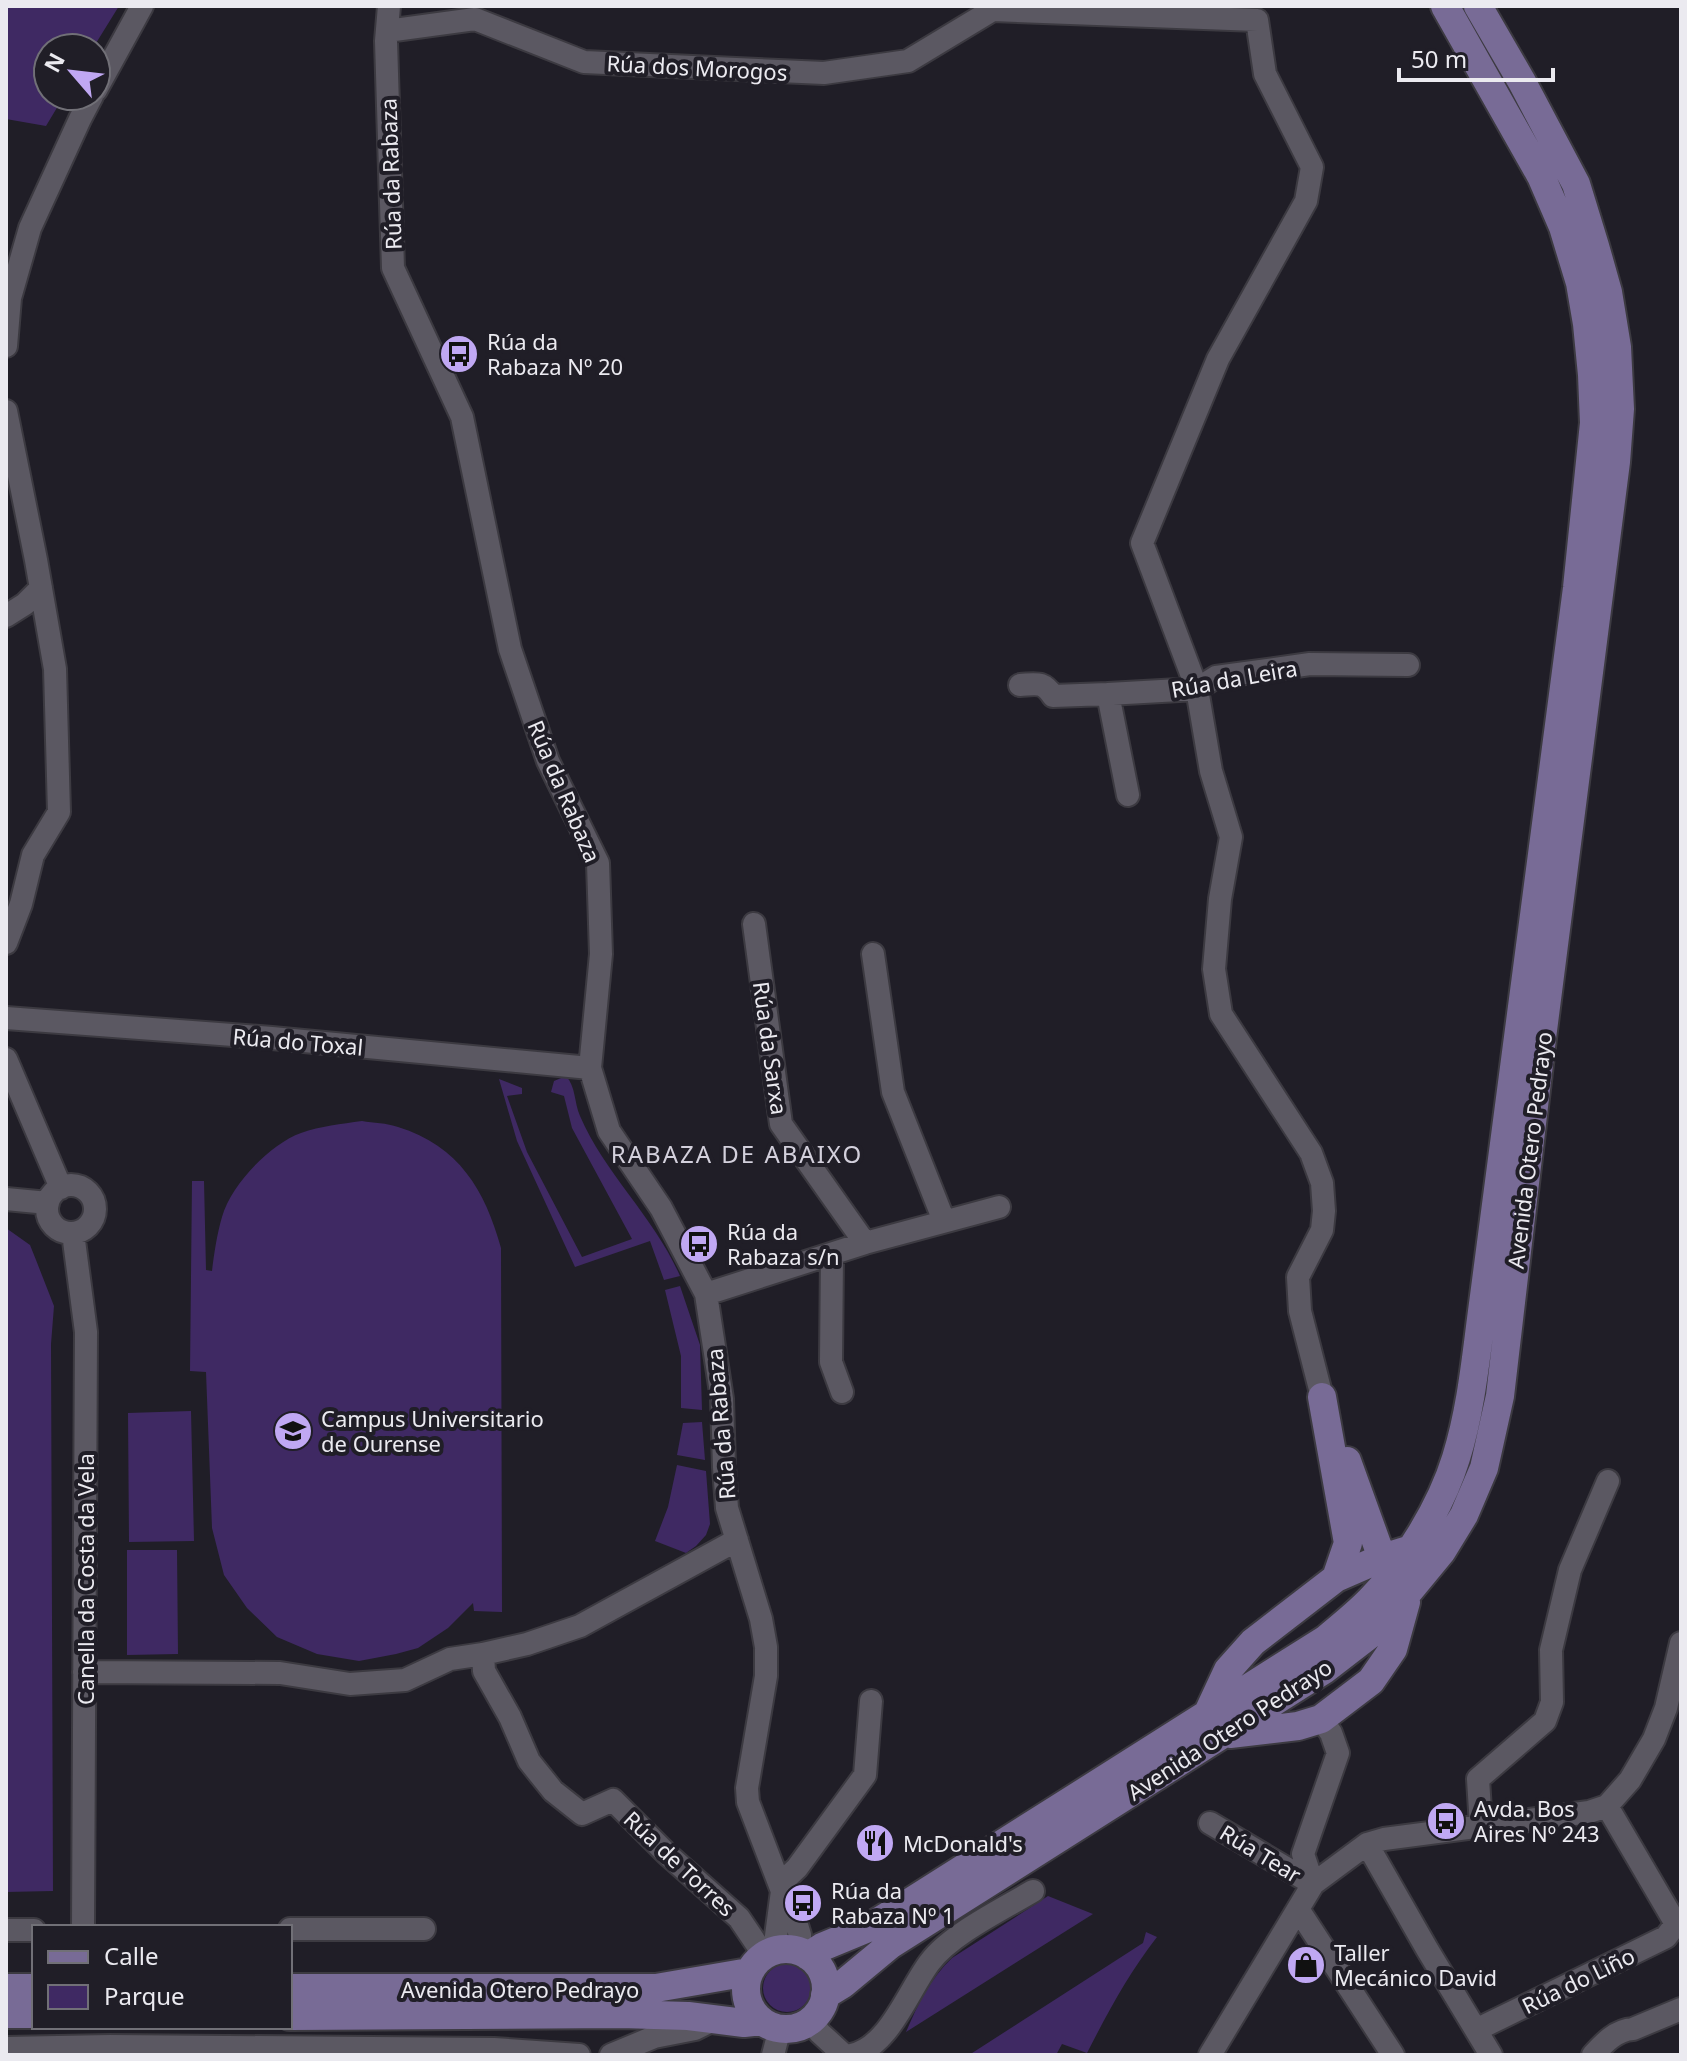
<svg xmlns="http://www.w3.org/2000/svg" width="1687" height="2061" viewBox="0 0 1687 2061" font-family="'Noto Sans',sans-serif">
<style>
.green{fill:#3f2963}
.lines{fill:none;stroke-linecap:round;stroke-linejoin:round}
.minor-casing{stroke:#3c3a41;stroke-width:26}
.major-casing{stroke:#3c3a41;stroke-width:32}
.minor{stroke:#5b5862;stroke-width:22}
.major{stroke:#786b96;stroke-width:28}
.labels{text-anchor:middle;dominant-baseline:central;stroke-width:8;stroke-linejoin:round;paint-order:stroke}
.street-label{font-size:22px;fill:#ebeaf0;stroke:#201e27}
.poi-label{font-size:22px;fill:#ebeaf0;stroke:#201e27;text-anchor:start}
.neighbourhood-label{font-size:24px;letter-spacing:2px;fill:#d3d0dc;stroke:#201e27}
</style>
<rect width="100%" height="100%" fill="#201e27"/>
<path class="green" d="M6 6H119L93 48H48V96H64L46 126 6 119Z
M566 1076C576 1087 574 1102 580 1116 605 1174 655 1218 680 1276L664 1280 650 1241 575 1267 517 1141 499 1079 522 1088V1094L507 1096 527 1152 582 1257 632 1239 572 1128 564 1096 551 1092 554 1081Z
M362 1121C373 1123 387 1123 398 1127 459 1146 485 1190 501 1248L502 1612 474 1611 473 1603 448 1628 418 1648 396 1654 359 1661 317 1654 277 1637 247 1608 224 1575 212 1528 206 1372 190 1371 192 1181H204L206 1270 212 1271C214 1254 217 1234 222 1217 231 1185 270 1144 301 1133 321 1126 341 1124 362 1121Z
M6 1228 30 1245 36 1260 54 1306 51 1344 53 1891 6 1892Z
M680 1286 700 1345 702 1410 681 1408V1356L665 1290Z
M191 1411 194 1541 129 1542 128 1413Z
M702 1422 705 1460 677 1455 683 1423Z
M677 1465 706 1471 710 1524 706 1535 696 1546 686 1553 655 1541 668 1507Z
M127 1550H177L178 1654 127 1655Z
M1048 1896 1093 1914 906 2032C918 2004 930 1979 952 1958Z
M1146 1932 1157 1937C1129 1973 1108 2012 1087 2053L1062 2044 1056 2055H969L1143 1943Z
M763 1988a24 24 0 1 1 48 0a24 24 0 1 1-48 0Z"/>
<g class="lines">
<defs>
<path id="minor" d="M389 6 386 41 393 268 462 417 510 649 548 761 598 863 601 954 590 1068 609 1131 661 1208 706 1294 722 1399 724 1467 727 1508 761 1619 766 1647V1676L747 1788 748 1802 782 1891 793 1912 800 1935V1952
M993 10 1257 20 1265 74 1312 167 1306 201 1218 359 1142 543 1197 689 1211 771 1231 837 1220 899 1214 969 1221 1014 1311 1153 1322 1183 1324 1211 1322 1230 1298 1277 1300 1311 1322 1397
M387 31 475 19 584 62 824 73 908 61 999 6
M96 90 142 6
M6 346 10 298 30 228 80 119 92 96
M6 411 36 560 55 669 59 812 33 855 21 904 6 943
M6 616 25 604 41 588
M1020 685C1037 684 1043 681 1053 696L1108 694
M1128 795 1108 694 1197 689 1216 677 1310 664 1408 665
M754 924 781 1124 865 1243
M873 954 893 1092 944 1221
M6 1018 272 1038 590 1068
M6 1059 61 1188
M47 1209a24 24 0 1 1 48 0a24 24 0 1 1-48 0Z
M6 1199 48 1203
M73 1233 86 1332 83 1927
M832 1254 831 1362 842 1392
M706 1294 865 1243 999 1207
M483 1654 484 1671 510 1717 529 1761 553 1791 582 1814 613 1800 667 1854 739 1918 764 1955
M84 1672 280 1673 350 1684 405 1680 450 1659 483 1654 527 1644 580 1626 737 1540
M1210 1823 1313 1884
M1481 1826 1478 1779 1545 1721 1552 1702 1551 1650 1570 1570 1608 1481
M1367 1844 1427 1949 1491 2055
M780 1884 797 1868 865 1775 871 1701
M1313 1884 1303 1854 1338 1753 1331 1733 1321 1719
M1298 1909 1393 2055
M290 1929H424
M6 1930H34
M778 1950 776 1936 782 1891
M810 2020 820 2033 844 2055
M1476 2030 1666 1937 1676 1924 1607 1806
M6 2048 110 2046 494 2049 579 2055
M611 2055 654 2037 695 2029 715 2019
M773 2055 780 2028
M851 2055C889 2048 909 1989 930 1962 951 1934 1003 1909 1033 1891
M1210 2055 1313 1884 1367 1844 1384 1839 1589 1812 1607 1806 1630 1780 1654 1739 1666 1708 1681 1643
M1593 2055C1604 2043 1616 2030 1633 2029L1681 2009"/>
<path id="major" d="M1322 1397 1348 1543 1336 1578
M1347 1461 1382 1558
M1207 1715 1228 1670 1253 1642 1336 1578 1382 1558 1411 1549
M1230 1734 1298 1726 1321 1719 1371 1681 1393 1649 1406 1602
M746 1989a40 40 0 1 1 80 0a40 40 0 1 1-80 0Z
M808 1956 822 1947 868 1928 912 1901 1326 1639C1341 1626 1358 1613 1372 1598 1407 1562 1441 1507 1456 1458 1470 1413 1475 1366 1481 1319L1577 588 1594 423 1592 375 1587 324 1580 283 1563 227 1541 176 1445 6
M6 1988H34
M290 1988H656L749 1972
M825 1995 843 1984 890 1945 1324 1670 1372 1633 1386 1619 1442 1551 1464 1515 1484 1468 1500 1396 1542 1038 1616 462 1620 409 1617 347 1608 292 1595 246 1576 184 1522 82 1478 6
M6 2014H34
M290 2016 621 2014 688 2016 744 2023 762 2021"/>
</defs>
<use href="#minor" class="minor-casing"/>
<use href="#major" class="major-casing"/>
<use href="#minor" class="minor"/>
<use href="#major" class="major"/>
</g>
<defs>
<symbol id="bus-disc" viewBox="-11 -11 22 22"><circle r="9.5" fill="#c0a8f3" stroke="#201e27"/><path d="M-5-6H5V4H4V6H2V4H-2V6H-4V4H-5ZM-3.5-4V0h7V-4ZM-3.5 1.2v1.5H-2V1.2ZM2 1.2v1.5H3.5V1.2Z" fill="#111"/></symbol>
<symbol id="university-disc" viewBox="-11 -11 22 22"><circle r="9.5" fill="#c0a8f3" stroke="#201e27"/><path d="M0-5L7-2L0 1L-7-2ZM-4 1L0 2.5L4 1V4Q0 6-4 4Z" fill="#111"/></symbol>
<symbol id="restaurant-disc" viewBox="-11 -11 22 22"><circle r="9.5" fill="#c0a8f3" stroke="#201e27"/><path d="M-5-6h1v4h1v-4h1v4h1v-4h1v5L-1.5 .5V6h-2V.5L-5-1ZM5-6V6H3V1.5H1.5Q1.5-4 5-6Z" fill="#111"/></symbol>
<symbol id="shop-disc" viewBox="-11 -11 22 22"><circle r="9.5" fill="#c0a8f3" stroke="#201e27"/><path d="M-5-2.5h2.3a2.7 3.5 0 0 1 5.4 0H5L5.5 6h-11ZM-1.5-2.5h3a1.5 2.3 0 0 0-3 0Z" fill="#111"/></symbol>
</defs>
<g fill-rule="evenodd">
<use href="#bus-disc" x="437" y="332" width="44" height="44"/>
<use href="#bus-disc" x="677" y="1222" width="44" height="44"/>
<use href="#university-disc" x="271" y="1409" width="44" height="44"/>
<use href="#bus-disc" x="1424" y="1799" width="44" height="44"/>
<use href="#restaurant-disc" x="853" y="1821" width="44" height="44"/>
<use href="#bus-disc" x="781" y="1881" width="44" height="44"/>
<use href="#shop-disc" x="1284" y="1943" width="44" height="44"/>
</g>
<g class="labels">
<g class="street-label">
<text transform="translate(697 67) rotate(3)">Rúa dos Morogos</text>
<text transform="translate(390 174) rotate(-92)">Rúa da Rabaza</text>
<text transform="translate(1234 678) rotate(-10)">Rúa da Leira</text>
<text transform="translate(565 791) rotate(67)">Rúa da Rabaza</text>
<text transform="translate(298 1041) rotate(5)">Rúa do Toxal</text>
<text transform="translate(771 1048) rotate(82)">Rúa da Sarxa</text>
<text transform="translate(1529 1150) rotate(-83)">Avenida Otero Pedrayo</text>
<text transform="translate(720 1424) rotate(-95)">Rúa da Rabaza</text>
<text transform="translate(85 1579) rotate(-90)">Canella da Costa da Vela</text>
<text transform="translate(1229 1729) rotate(-33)">Avenida Otero Pedrayo</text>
<text transform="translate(1261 1853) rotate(31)">Rúa Tear</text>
<text transform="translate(680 1863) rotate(43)">Rúa de Torres</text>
<text transform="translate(1578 1980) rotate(-26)">Rúa do Liño</text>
<text x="520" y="1989">Avenida Otero Pedrayo</text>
</g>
<g class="poi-label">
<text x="487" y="341">Rúa da<tspan x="487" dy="25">Rabaza Nº 20</tspan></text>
<text x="727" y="1231">Rúa da<tspan x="727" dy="25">Rabaza s/n</tspan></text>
<text x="321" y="1418">Campus Universitario<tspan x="321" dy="25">de Ourense</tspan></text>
<text x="1474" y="1808">Avda. Bos<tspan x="1474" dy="25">Aires Nº 243</tspan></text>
<text x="903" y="1843">McDonald's</text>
<text x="831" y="1890">Rúa da<tspan x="831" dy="25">Rabaza Nº 1</tspan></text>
<text x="1334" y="1952">Taller<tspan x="1334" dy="25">Mecánico David</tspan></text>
</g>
<g class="neighbourhood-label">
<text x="737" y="1153">RABAZA DE ABAIXO</text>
</g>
</g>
<rect width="1687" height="2061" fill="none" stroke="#ebeaf0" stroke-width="16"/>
<rect x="32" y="1925" width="260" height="104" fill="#201e27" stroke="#717077" stroke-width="2"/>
<rect x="48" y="1951" width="40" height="12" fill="#786b96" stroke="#717077" stroke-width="2"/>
<text x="104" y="1965" font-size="24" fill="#ebeaf0">Calle</text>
<rect x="48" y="1985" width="40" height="24" fill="#3f2963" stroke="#717077" stroke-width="2"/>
<text x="104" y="2005" font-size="24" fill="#ebeaf0">Parque</text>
<g transform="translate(72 72) rotate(298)"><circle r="38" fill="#201e27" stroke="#717077" stroke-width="2"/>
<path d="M0-6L14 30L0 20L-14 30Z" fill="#c0a8f3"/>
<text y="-12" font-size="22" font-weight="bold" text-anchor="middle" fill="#ebeaf0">N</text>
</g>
<path d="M1399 68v12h154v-12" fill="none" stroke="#ebeaf0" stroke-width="4"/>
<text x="1411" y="68" font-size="24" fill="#ebeaf0" stroke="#201e27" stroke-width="6" paint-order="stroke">50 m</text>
</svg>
